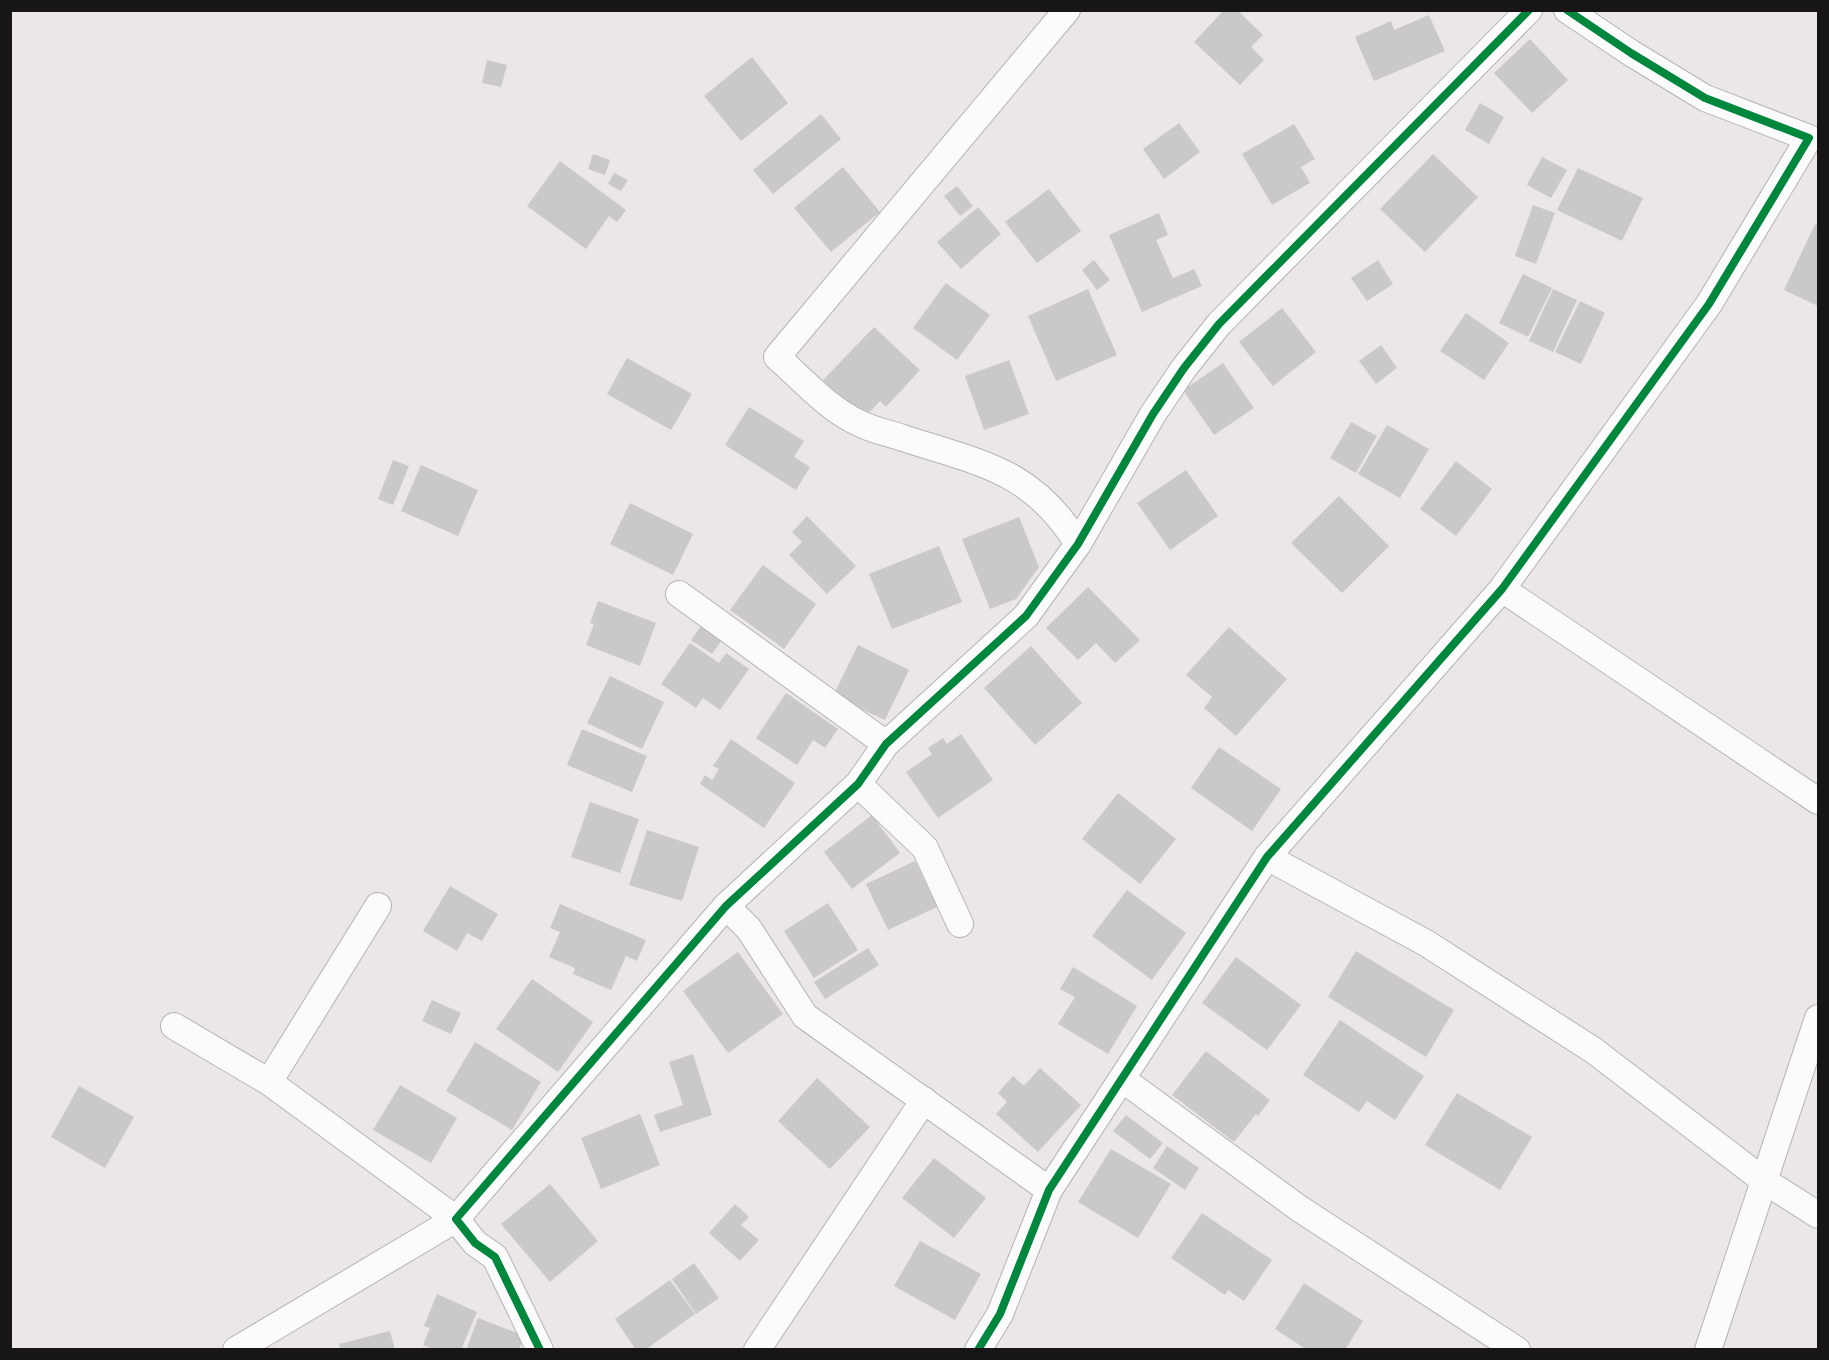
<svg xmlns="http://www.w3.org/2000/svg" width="1829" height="1360" viewBox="0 0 1829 1360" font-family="'Noto Serif',serif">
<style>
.building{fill:#cbc8ca}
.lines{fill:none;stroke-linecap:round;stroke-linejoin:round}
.minor-casing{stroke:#b6b2b4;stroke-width:28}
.minor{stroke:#fcfbfc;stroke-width:26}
.cycleway-casing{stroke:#fff;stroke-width:11}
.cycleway{stroke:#00873e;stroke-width:8}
</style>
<rect width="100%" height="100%" fill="#ebe7e9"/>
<path class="building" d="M1224 10H1237L1263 35 1251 47 1264 60 1240 85 1194 42Z
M1429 15 1445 51 1374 81 1355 37 1391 21 1394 30Z
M1530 39 1568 80 1532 113 1494 73Z
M752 57 788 103 741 141 704 96Z
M487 60 507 65 501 87 482 83Z
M1480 103 1504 117 1489 144 1465 130Z
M821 114 841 139 773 194 753 170Z
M1179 123 1200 152 1164 179 1143 149Z
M1294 124 1315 159 1301 167 1310 183 1272 205 1242 154Z
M593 154 610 160 605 175 588 169Z
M1433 154 1478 197 1425 252 1380 209Z
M1542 157 1567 170 1551 198 1527 185Z
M560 161 626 210 617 222 609 216 586 249 527 206Z
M843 167 880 212 831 252 794 208Z
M1578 168 1643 198 1622 241 1557 210Z
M614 173 628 180 621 191 608 184Z
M957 186 973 206 960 216 944 196Z
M1049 189 1081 231 1037 263 1005 222Z
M1533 205 1555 213 1536 264 1515 256Z
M978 207 1001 234 961 269 937 242Z
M1159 213 1168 235 1156 240 1173 278 1194 269 1202 286 1142 312 1109 235Z
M1815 224 1818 225V306L1784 290Z
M1094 260 1110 280 1097 290 1082 270Z
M1378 260 1393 284 1367 301 1351 278Z
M1523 274 1552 288 1528 337 1499 323Z
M946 283 990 315 957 360 913 328Z
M1088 289 1117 355 1056 381 1028 316Z
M1553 289 1577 300 1553 352 1529 341Z
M1580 301 1605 313 1581 364 1555 352Z
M1282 308 1316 352 1273 386 1239 342Z
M1466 313 1509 343 1484 380 1440 351Z
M874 327 920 370 886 407 880 401 863 419 823 380Z
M1381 345 1397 368 1376 384 1359 361Z
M627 358 692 394 671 430 607 394Z
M1009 360 1029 414 984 430 965 376Z
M1223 363 1254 408 1214 435 1183 390Z
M749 407 804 441 794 457 810 467 796 490 725 445Z
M1351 422 1377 436 1356 473 1330 458Z
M1387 425 1429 449 1400 498 1358 474Z
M393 460 409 466 393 505 378 499Z
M1456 461 1492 489 1456 536 1420 509Z
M421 465 478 490 458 536 401 511Z
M1186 470 1218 516 1170 550 1137 503Z
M1339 496 1389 546 1342 593 1291 543Z
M630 503 693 534 673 575 610 544Z
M807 516 856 566 827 594 789 555 802 542 792 532Z
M1019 517 1039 567 1016 599 990 609 962 539Z
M939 546 962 602 892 629 869 574Z
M763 565 816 604 784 649 730 610Z
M1088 587 1140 640 1115 663 1096 643 1078 660 1046 628Z
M598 601 656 623 640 666 586 645 594 624 590 623Z
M701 626 722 640 712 654 691 640Z
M1229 627 1287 679 1236 736 1204 708 1212 697 1186 675Z
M690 643 719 663 726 653 749 669 720 710 703 698 696 708 661 684Z
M858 645 909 670 885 720 833 696Z
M1031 646 1082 703 1035 745 984 688Z
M610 676 664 702 642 749 587 723Z
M786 693 838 729 825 748 813 740 797 765 756 738Z
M582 729 647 756 632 792 567 765Z
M961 734 993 780 938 818 906 772 932 754 928 748 943 738 947 744Z
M731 739 795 783 764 828 700 784 705 775 712 780 719 769 713 766Z
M1219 747 1281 789 1252 831 1191 788Z
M1118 793 1176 839 1140 884 1082 839Z
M590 802 639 819 620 873 571 857Z
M872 815 900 853 852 889 824 852Z
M647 830 699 847 682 901 629 885Z
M915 861 937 907 888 930 866 884Z
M450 886 498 914 482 941 467 933 457 951 423 931Z
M1127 890 1186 933 1152 980 1092 936Z
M828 903 858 950 814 978 784 931Z
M560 904 646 940 637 961 626 956 611 990 573 974 575 968 549 957 560 932 550 928Z
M868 948 879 965 825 999 814 982Z
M1356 951 1454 1010 1426 1057 1328 997Z
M738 952 783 1014 728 1053 683 991Z
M1236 957 1301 1005 1267 1050 1202 1003Z
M1073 967 1137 1006 1108 1054 1058 1024 1075 997 1060 989Z
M532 979 593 1022 558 1072 496 1029Z
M432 1000 461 1013 451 1034 422 1021Z
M1340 1020 1424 1076 1395 1120 1367 1101 1359 1112 1303 1075Z
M475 1042 541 1082 512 1130 446 1091Z
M1206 1051 1270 1100 1258 1116 1256 1114 1234 1142 1172 1095Z
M693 1054 712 1115 660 1132 654 1115 683 1105 669 1062Z
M1040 1068 1081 1105 1038 1152 996 1114 1007 1102 998 1093 1013 1076 1024 1086Z
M817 1078 870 1127 830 1169 778 1121Z
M400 1085 457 1118 431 1163 373 1130Z
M79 1086 134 1117 105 1168 51 1137Z
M1457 1093 1532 1137 1500 1190 1425 1145Z
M640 1114 660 1165 601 1189 581 1138Z
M1126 1115 1163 1143 1150 1159 1113 1131Z
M1167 1146 1199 1168 1185 1190 1153 1168Z
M1111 1149 1171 1184 1138 1238 1078 1202Z
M934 1158 986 1198 954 1238 902 1198Z
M550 1184 598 1241 550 1282 501 1224Z
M735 1204 749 1217 741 1225 759 1240 740 1261 709 1233Z
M1202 1213 1272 1260 1244 1301 1228 1290 1225 1295 1171 1258Z
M920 1241 981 1274 955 1320 894 1286Z
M694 1263 719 1298 696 1314 672 1279Z
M670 1280 695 1314 645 1350H636L615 1319Z
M1304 1283 1363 1321 1345 1350H1307L1275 1329Z
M437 1294 477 1312 461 1350H435L423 1345 430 1328 424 1326Z
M478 1318 525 1336 519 1350H466Z
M390 1331 395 1350H341L339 1344Z"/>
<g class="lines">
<defs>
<path id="minor" d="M1067 10 777 357C803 380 828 409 859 423 872 430 888 433 903 438 979 463 1032 469 1078 544
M1502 589 1818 801
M679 594 886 744
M858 784 925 848 960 924
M1267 857 1426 943 1593 1050 1763 1180 1818 1215
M726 906 749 929 805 1016 1049 1190
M174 1026 269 1082 456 1219 236 1350
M1122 1079 1300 1209 1517 1350
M269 1082 378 906
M540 1350 495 1257 475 1243 456 1219 726 906 858 784 886 744 1026 616 1078 544 1153 414 1184 368 1219 324 1529 10
M757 1350 924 1100
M978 1350 1000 1314 1049 1190 1267 857 1502 589 1709 304 1809 138 1705 98 1631 53 1567 10
M1708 1350 1818 1018"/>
</defs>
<use href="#minor" class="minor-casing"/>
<use href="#minor" class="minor"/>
<defs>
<path id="cycleway" d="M540 1350 495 1257 475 1243 456 1219 726 906 858 784 886 744 1026 616 1078 544 1153 414 1184 368 1219 324 1529 10
M978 1350 1000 1314 1049 1190 1267 857 1502 589 1709 304 1809 138 1705 98 1631 53 1567 10"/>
</defs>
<use href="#cycleway" class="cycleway-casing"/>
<use href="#cycleway" class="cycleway"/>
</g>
<rect width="1829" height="1360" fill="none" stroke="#181516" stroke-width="24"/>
</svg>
